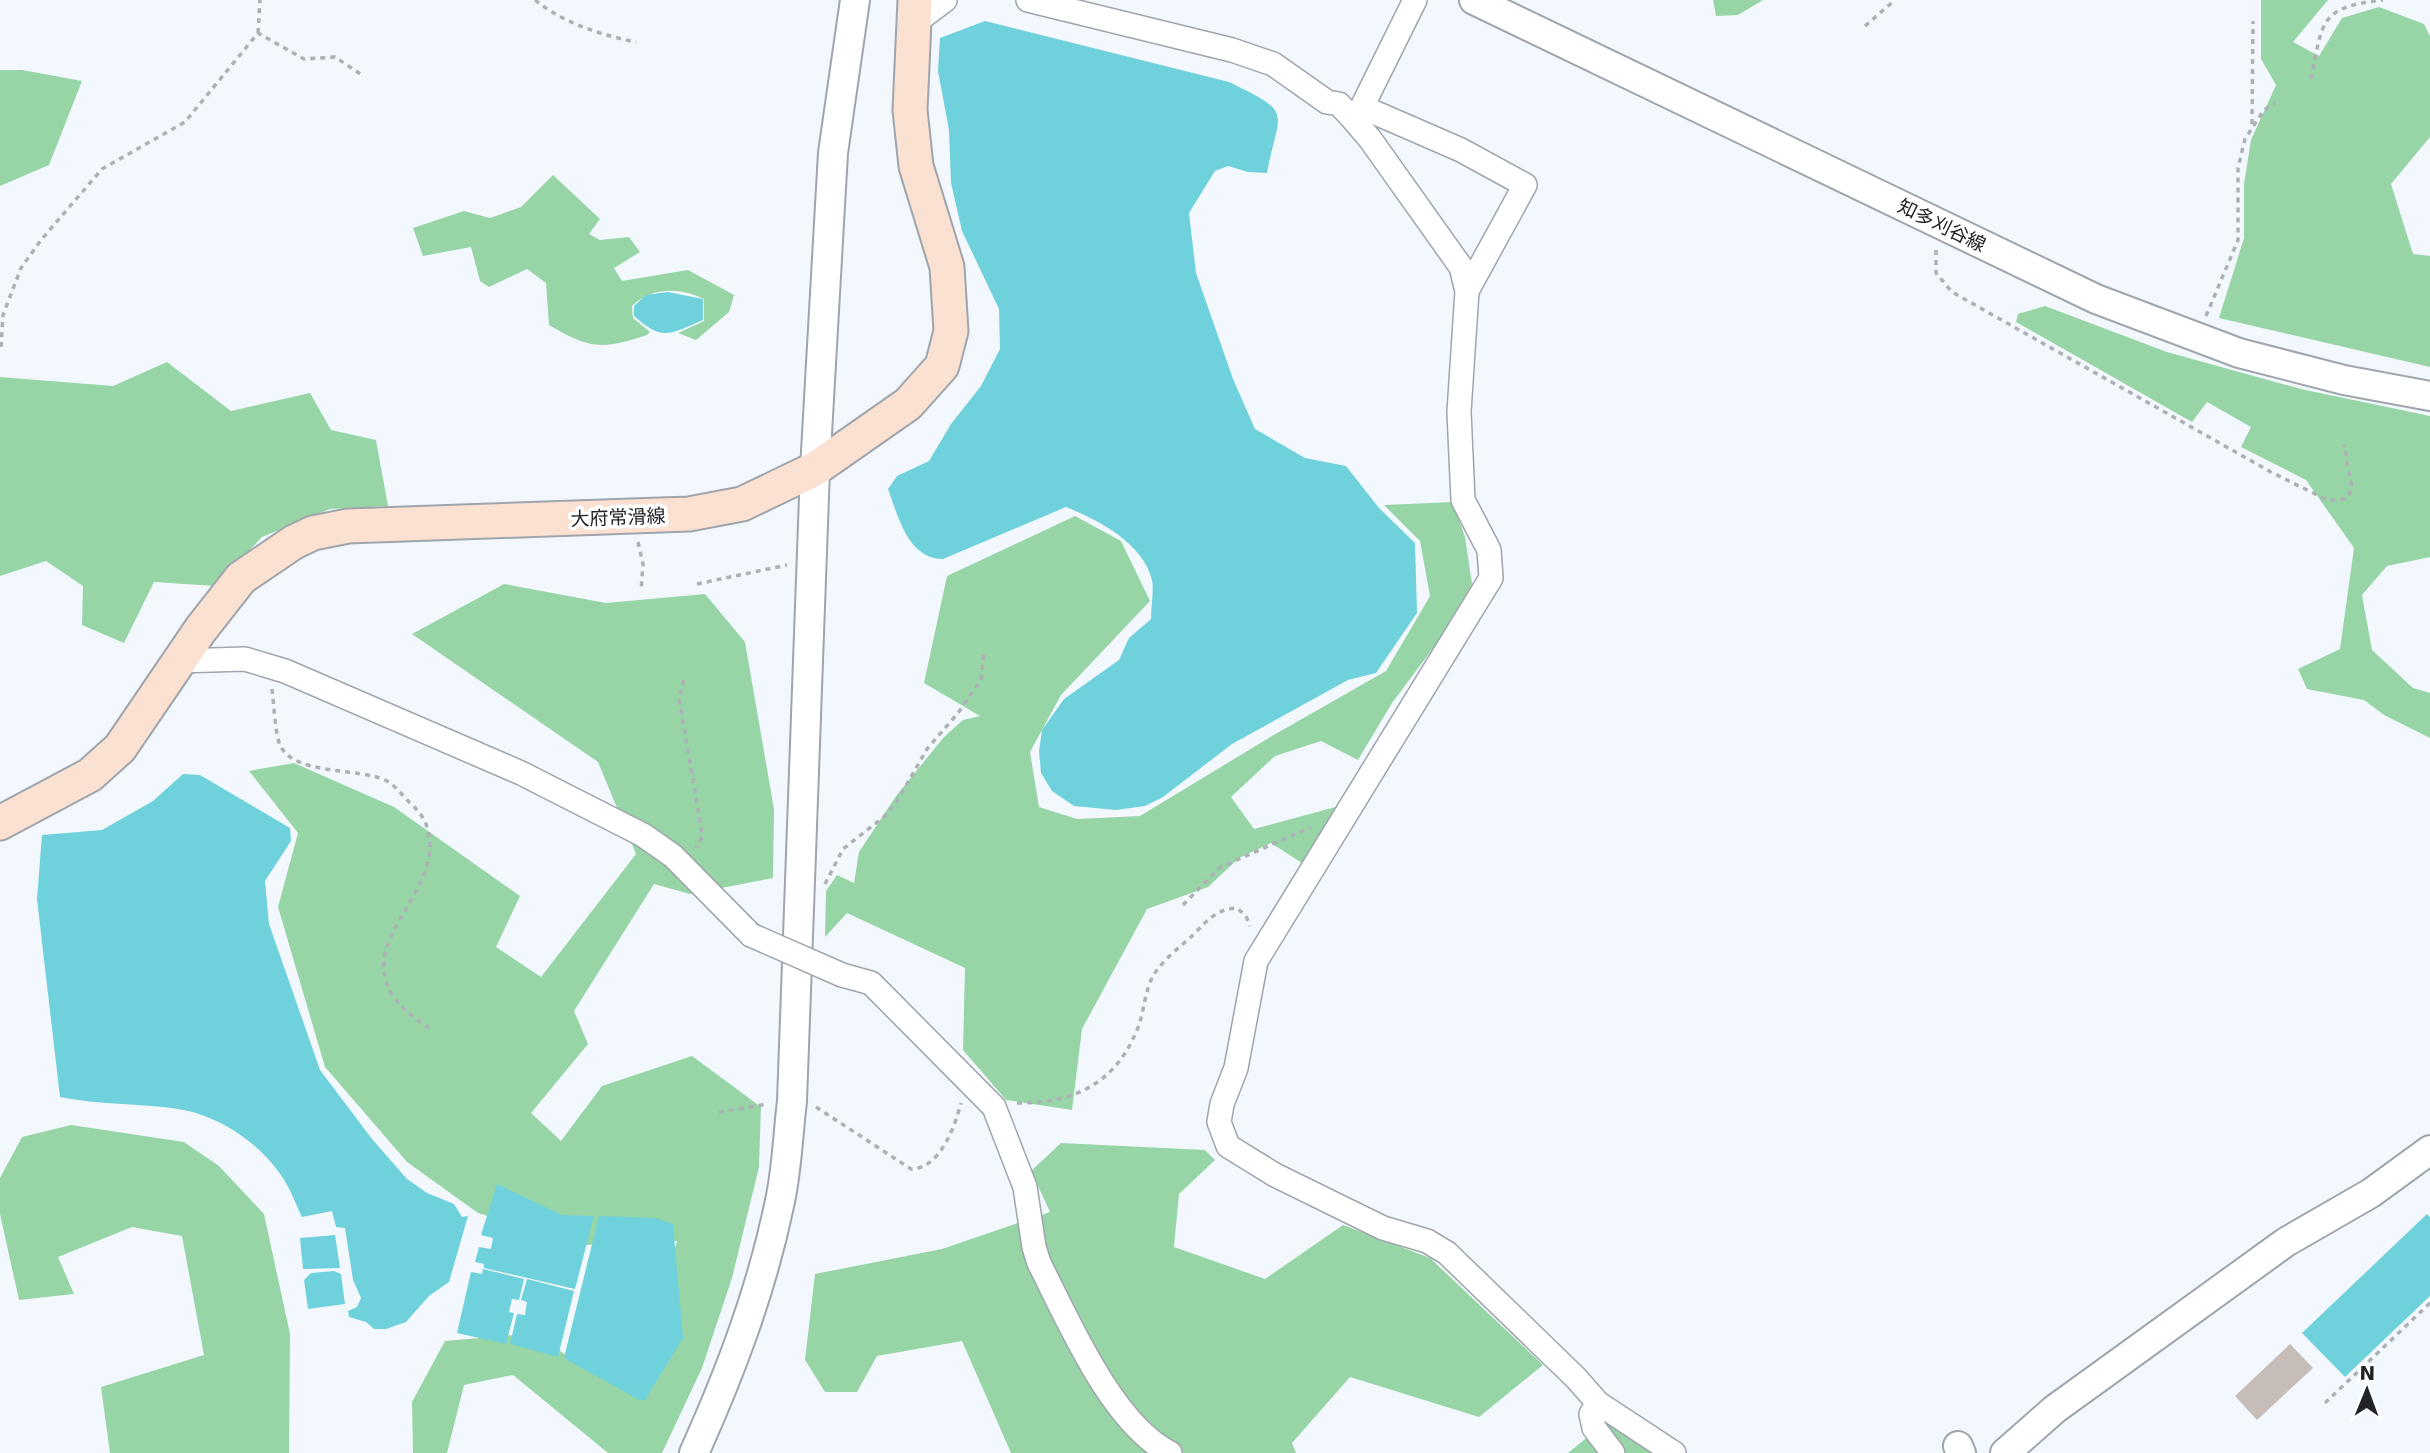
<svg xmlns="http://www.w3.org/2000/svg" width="2430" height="1453" viewBox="0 0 2430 1453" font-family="'DejaVu Sans','Noto Sans JP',sans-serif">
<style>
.green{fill:#97d5a6}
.water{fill:#6ed1db}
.building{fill:#c6bcb8}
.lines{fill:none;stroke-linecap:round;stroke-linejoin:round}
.minor-casing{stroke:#9fa5ac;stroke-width:26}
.tertiary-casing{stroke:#9fa5ac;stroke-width:32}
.secondary-casing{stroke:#9fa5ac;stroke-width:37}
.path{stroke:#adb1b6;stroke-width:3.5;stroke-dasharray:5 5;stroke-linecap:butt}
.minor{stroke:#fff;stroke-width:23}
.tertiary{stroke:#fff;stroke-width:28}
.secondary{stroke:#fbe1d1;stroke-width:33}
.minor-bridge-casing{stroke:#9fa5ac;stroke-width:26;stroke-linecap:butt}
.minor-bridge{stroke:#fff;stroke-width:23}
.labels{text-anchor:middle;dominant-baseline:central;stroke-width:7;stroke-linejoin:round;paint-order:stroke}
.street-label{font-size:19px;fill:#212326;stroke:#fff}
</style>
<rect width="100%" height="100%" fill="#f3f8fe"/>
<path class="green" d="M1713 0H1763L1738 15 1716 16Z
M2261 0H2328L2293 42 2319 56 2342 18 2379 7 2424 24 2430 36V137L2391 184 2413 254 2430 256V367L2219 318 2244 238V184L2251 140 2276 85 2261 59Z
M0 70H22L82 81 49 165 0 186Z
M553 175 600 219 589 234 600 240 629 237 640 252 614 268 622 281 688 270 734 295 729 312 696 340 678 333 704 321V299C680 287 651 287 632 306L633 318 650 332 647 335C601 350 590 349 549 325L546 283 527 269 489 287 480 281 471 247 423 256 413 228 464 211 490 218 521 207Z
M2045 306 2167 352 2301 389 2430 416V557L2387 566 2362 595 2372 650 2413 688 2430 693V738L2384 715 2364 700 2307 689 2298 669 2340 649 2354 548 2306 480 2241 447 2251 427 2207 402 2192 422 2016 322 2018 314Z
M167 362 231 411 310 393 331 430 376 440 388 506 330 509 262 537 216 586 154 582 124 643 82 625 83 586 46 561 0 576V377L113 386Z
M1453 502 1465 537 1472 584 1446 631 1392 703 1358 760 1321 741 1275 756 1231 797 1254 829 1339 806 1305 865 1271 843 1239 858 1208 887 1147 909 1082 1029 1072 1110 1006 1100 963 1050 965 968 847 913 825 937 826 891 837 875 854 883 859 852 896 796 944 737 963 720 980 716 924 683 947 576 1075 516 1121 541 1150 601 1061 695 1030 752 1039 807 1077 819 1140 816 1272 736 1386 671 1430 596 1420 541 1384 505Z
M504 584 606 603 705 594 745 642 774 809 773 878 690 894 654 884 574 1011 588 1044 531 1113 561 1141 602 1086 692 1056 761 1107 759 1167 732 1278 702 1368 662 1453H608L513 1375 464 1385 447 1453H413L412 1402 445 1341 535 1333 588 1371 641 1367 677 1241 585 1245 478 1213 407 1162 325 1067 278 907 298 833 249 771 294 763 394 807 520 896 496 947 541 977 636 854 598 762 412 634Z
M71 1125 184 1142 219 1166 264 1214 290 1334 289 1453H110L101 1387 204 1355 182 1236 132 1227 58 1257 74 1294 19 1300 0 1214V1178L22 1137Z
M1061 1143 1205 1150 1215 1160 1179 1194 1174 1247 1265 1279 1343 1225 1430 1258 1543 1365 1479 1417 1350 1377 1292 1443 1296 1453H1011L962 1341 877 1356 857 1392H825L805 1360 815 1274 942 1249 1050 1212 1031 1171Z
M1606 1422 1655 1453H1568Z"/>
<path class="water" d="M985 21 1229 82C1295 114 1279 109 1267 173L1248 172 1228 166 1215 171 1189 213 1196 273 1233 379 1255 429 1305 458 1346 466 1379 508 1415 543 1417 613 1376 673 1348 680 1232 744 1163 797 1145 806 1116 810 1074 806 1052 791 1041 773 1039 751 1042 730 1064 699 1119 660 1129 638 1151 619C1151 607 1154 591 1152 580 1143 543 1097 519 1066 507L943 559C908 559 898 516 888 489L897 476 929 461 951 424 981 386 1000 349 999 309 962 231 951 183 949 130 938 71 940 38Z
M668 292 703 299V320C670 334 663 342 634 316V306L646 295Z
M183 774 200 775 290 828 291 841 265 881 269 924 320 1070 372 1139 407 1179 427 1193 454 1204 462 1217 468 1216 449 1282 429 1296 406 1322 386 1329H374L366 1322 349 1317 348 1311 357 1307 361 1298 353 1280 345 1228 336 1227 332 1211 302 1217C296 1205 291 1190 283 1178 261 1144 219 1115 178 1109 139 1103 99 1105 60 1097L37 899 42 835 102 830 153 801Z
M497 1184 562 1215 594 1216 575 1289 484 1268V1264L475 1262 479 1247 491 1249 493 1238 481 1235Z
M2427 1214 2430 1217V1296L2345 1377 2302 1333Z
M599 1216 656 1218 673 1224 683 1338 645 1400H639L564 1358Z
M335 1235 340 1268 303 1269 300 1238Z
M483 1269 524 1279 519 1300 512 1299 509 1312 514 1313 506 1344 457 1333 471 1272 482 1274Z
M334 1271 341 1274 345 1304 308 1309 304 1280 311 1273Z
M527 1279 574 1291 558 1357 510 1344 517 1314 525 1315 527 1302 521 1300Z"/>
<path class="building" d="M2290 1344 2313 1368 2257 1420 2235 1396Z"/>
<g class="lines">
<defs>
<path id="minor" d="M1028 0 1232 50 1273 64 1327 102 1339 104 1352 118
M1415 0 1362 107 1461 150 1525 185 1467 291 1459 412 1463 500 1489 550 1491 578 1256 961 1236 1068 1222 1104 1219 1122 1228 1146 1275 1175 1383 1228 1427 1241 1447 1253 1576 1378 1598 1403 1674 1453
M913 24 945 0
M1362 107 1352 118 1370 139 1461 267 1467 291
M179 661 245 659 285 671 521 773 643 835 673 856 751 935
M842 975 871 983 994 1107 1025 1187 1034 1247 1039 1263C1068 1320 1112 1424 1170 1453
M1598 1403 1591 1414 1594 1428 1613 1453"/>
<path id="tertiary" d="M1474 0 2096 299 2239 353 2344 380 2430 396
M1958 1446 1961 1453
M694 1453C731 1371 762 1289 780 1201 787 1169 788 1134 792 1101L815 469 833 153 855 0
M2005 1453 2055 1409 2286 1242 2371 1193 2430 1150"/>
<path id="secondary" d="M0 823 90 775 120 748 201 629 241 578 294 542 313 533 348 526 689 514 742 504 815 469 908 404 942 366 951 331 947 267 916 166 910 110 915 0"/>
</defs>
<use href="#minor" class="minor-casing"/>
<use href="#tertiary" class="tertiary-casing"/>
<use href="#secondary" class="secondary-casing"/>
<path class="path" d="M535 0C564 23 600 35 636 42
M1865 26 1895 0
M258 33 260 0
M2311 79C2323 22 2318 7 2383 0
M2252 124 2253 21
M1936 250V273L1952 292 2271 472 2327 500H2341L2348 496 2352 488 2344 445
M2206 316 2238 240V168L2245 139 2264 110 2275 103
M1 347 3 315 21 268 41 240 102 169 185 122 258 33 304 59 335 57 362 75
M638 542 643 564 641 591
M697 584 787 565
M684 680 679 698 701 827 702 837 696 848
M272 689C274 703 275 737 281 747 296 775 359 768 385 780 394 784 402 795 409 802 417 809 424 817 427 827 451 901 317 956 429 1028
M825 884 843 849 885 816 896 803 927 749 958 713 981 680 984 654
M1183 905 1219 868 1311 827
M1017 1103C1076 1103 1117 1083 1139 1025 1144 1010 1145 992 1152 978 1161 961 1179 948 1193 935 1207 921 1216 909 1237 908L1246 916 1250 926
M816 1107 911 1169C940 1169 955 1126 961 1103
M719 1112 768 1104
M2325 1403 2430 1303"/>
<use href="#minor" class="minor"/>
<use href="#tertiary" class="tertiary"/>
<use href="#secondary" class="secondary"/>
<defs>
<path id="minor-bridge" d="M751 935 842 975"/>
</defs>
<use href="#minor-bridge" class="minor-bridge-casing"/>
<use href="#minor-bridge" class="minor-bridge"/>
</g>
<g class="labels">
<g class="street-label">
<text transform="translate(1942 225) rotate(26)">知多刈谷線</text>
<text transform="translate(618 517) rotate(-2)">大府常滑線</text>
</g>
</g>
<g transform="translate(2367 1390) rotate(1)" stroke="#ffffff" stroke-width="5" paint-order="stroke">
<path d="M0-5L12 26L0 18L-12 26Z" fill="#212326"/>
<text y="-10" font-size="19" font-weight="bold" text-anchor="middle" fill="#212326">N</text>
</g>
</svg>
